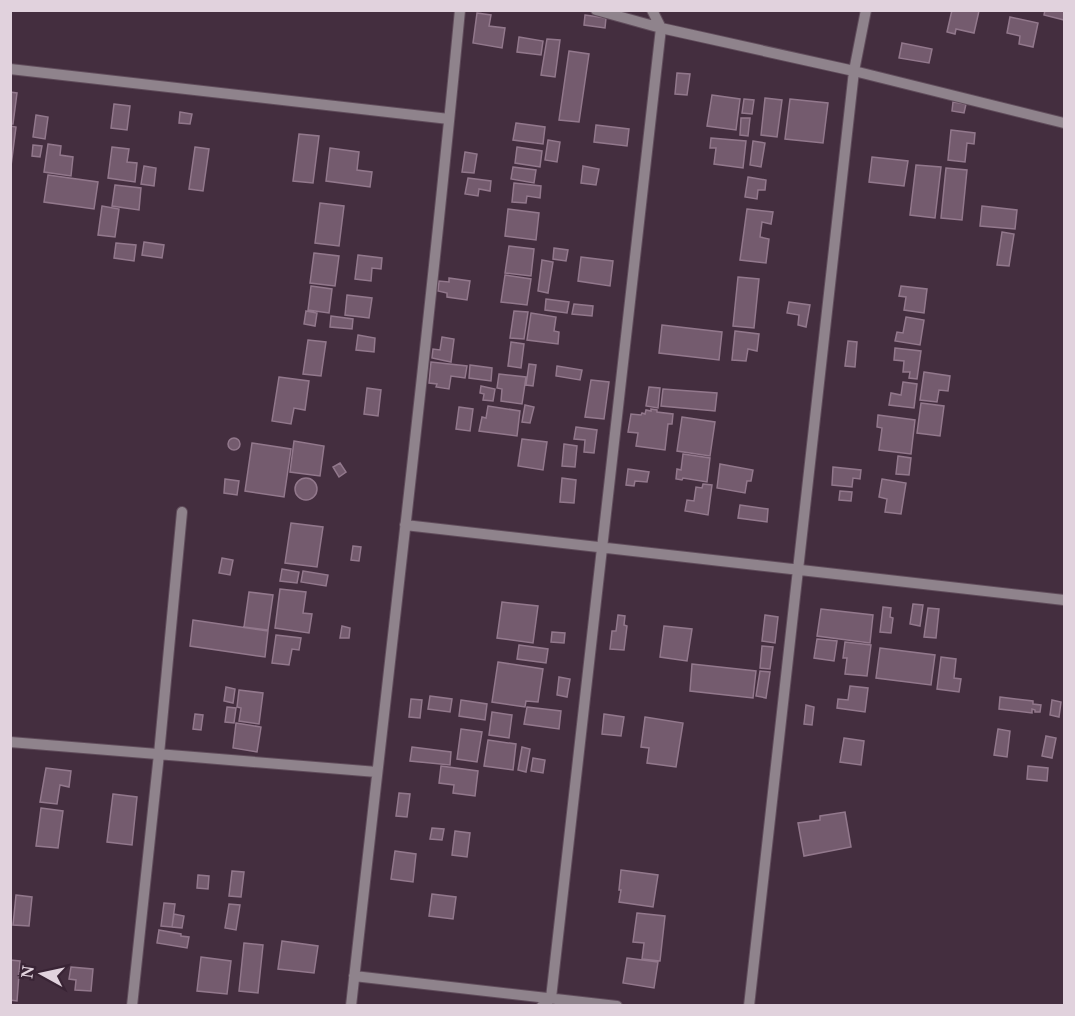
<svg xmlns="http://www.w3.org/2000/svg" width="1075" height="1016" viewBox="0 0 1075 1016" font-family="'Noto Serif',serif">
<style>
.building{fill:#745b6e;stroke:#92788c;stroke-width:1.5}
.lines{fill:none;stroke-linecap:round;stroke-linejoin:round}
.minor-casing{stroke:#604c5b;stroke-width:12}
.minor{stroke:#8f838c;stroke-width:10}
</style>
<rect width="100%" height="100%" fill="#442e3f"/>
<path class="building" d="M952 10 979 11 974 33 956 29 955 34 947 32Z
M1045 10H1064V20L1044 15Z
M477 13 491 15 489 26 505 28 502 48 473 43Z
M585 15 606 18 605 28 584 25Z
M1010 17 1038 23 1033 47 1019 44 1020 36 1007 33Z
M519 37 543 41 541 55 517 52Z
M547 39 560 40 555 77 541 75Z
M902 43 932 49 929 63 899 58Z
M569 51 589 54 579 122 559 120Z
M677 73 690 74 687 95 675 94Z
M10 92 17 93 13 124H10Z
M712 95 740 99 736 130 707 126Z
M765 98 782 100 777 137 761 135Z
M744 99 754 100 752 114 742 113Z
M790 99 828 103 823 143 785 139Z
M953 102 966 104 964 113 952 111Z
M114 104 130 106 127 130 111 128Z
M180 112 192 114 190 124 179 123Z
M36 115 48 117 45 139 33 137Z
M741 118H750L748 136 740 135Z
M516 123 545 127 543 144 513 140Z
M596 125 629 129 627 146 594 142Z
M10 126 16 127 11 166H10Z
M951 130 975 133 974 144 967 143 965 162 948 160Z
M299 134 319 136 313 183 293 181Z
M711 138 746 141 743 168 714 164 716 148H710Z
M548 140 560 142 557 162 545 160Z
M753 141 765 143 761 167 750 165Z
M48 144 61 146 60 155 73 157 71 176 44 172Z
M33 145 42 146 40 157 32 156Z
M112 147 129 149 127 162 137 163 135 182 108 178Z
M195 147 209 149 203 191 189 189Z
M517 147 542 151 540 167 515 163Z
M330 148 359 152 357 170 372 172 370 187 326 181Z
M465 152 477 154 474 173 462 172Z
M872 157 908 161 904 186 869 182Z
M916 165 941 167 935 218 910 215Z
M144 166 156 168 154 186 141 184Z
M583 166 599 169 596 185 581 183Z
M513 167 536 170 534 183 511 179Z
M946 168 967 170 962 220 941 218Z
M48 175 98 182 94 209 44 202Z
M748 177 766 180 765 190H758L757 199 745 197Z
M468 178 491 181 490 191 479 189 478 196 465 194Z
M514 183 541 186 540 198 527 196 526 203 512 202Z
M115 185 141 188 139 210 112 206Z
M320 203 344 206 339 246 315 243Z
M102 206 119 209 115 237 98 235Z
M982 206 1017 210 1015 229 980 226Z
M508 209 539 213 536 240 505 236Z
M747 209 773 212 771 224 762 222 760 237 769 239 766 263 740 260Z
M1002 232 1014 234 1009 266 997 265Z
M144 242 164 245 162 258 142 255Z
M116 243 136 245 134 261 114 258Z
M509 246 534 249 531 276 505 273Z
M554 248 568 250 566 261 553 259Z
M314 253 339 256 335 286 310 283Z
M358 255 382 258 381 269 372 268 371 281 355 279Z
M581 257 613 261 610 286 578 281Z
M542 260 553 262 548 293 538 291Z
M505 275 531 279 527 305 501 302Z
M738 277 759 279 754 328 733 326Z
M449 278 470 281 467 300 447 297V293L438 291 439 281 449 282Z
M311 286 332 289 329 313 308 310Z
M901 286 927 289 924 313 904 310 906 297 899 296Z
M347 295 372 298 369 318 345 315Z
M546 299 569 302 567 313 545 310Z
M789 302 810 305 806 327 798 325 799 315 787 313Z
M574 304 593 306 592 316 572 314Z
M306 311 317 313 315 326 304 324Z
M514 311 528 312 524 339 510 338Z
M531 313 556 317 554 331 559 332 558 344 527 340Z
M331 316 353 319 352 329 330 327Z
M906 317 924 320 920 345 895 341 897 332 903 333Z
M662 325 722 332 719 360 659 353Z
M735 331 759 334 757 351 748 349 746 361 732 360Z
M358 335 375 338 374 352 356 350Z
M442 337 454 339 451 362 432 358 433 349 440 350Z
M308 340 326 342 321 376 303 374Z
M848 341 857 342 855 367 845 366Z
M511 342 524 344 521 368 508 366Z
M895 348 921 351 917 379 909 378 910 372H903L904 361 894 360Z
M431 362 467 366 465 378 451 376 449 389 436 387 437 384 429 383Z
M529 364 536 365 533 386 526 385Z
M470 365 492 368 491 381 469 378Z
M557 366 582 370 580 380 556 376Z
M924 372 950 376 948 391 939 390 937 402 920 400Z
M499 374 526 377 522 404 501 401 502 389 497 388Z
M279 377 309 381 305 410 294 408 291 424 272 421Z
M591 380 609 382 604 419 585 417Z
M903 382 917 384 914 408 889 405 891 393 901 395Z
M481 386 495 389 493 401 483 400 484 394 480 393Z
M649 387 660 388 658 408 646 406Z
M367 388 381 390 378 416 364 414Z
M663 389 717 393 715 411 661 406Z
M921 403 944 406 940 436 917 433Z
M525 405 534 407 530 423 522 422Z
M488 406 520 411 517 436 479 431 482 417 486 418Z
M459 407 473 409 470 431 456 429Z
M651 409 657 410V412L673 414 672 424H668L665 450 636 446 638 433 628 432 631 414 641 415 642 413 645 414 646 410 651 411Z
M878 415 915 420 911 454 879 450 882 428 877 427Z
M682 417 715 422 710 456 677 451Z
M576 427 597 430 594 453 584 452 585 440 574 439Z
M228 444a6 6 0 1 1 12 0a6 6 0 1 1-12 0Z
M522 439 547 442 543 470 518 466Z
M294 441 324 446 320 476 290 472Z
M252 443 291 449 284 497 245 491Z
M564 444 577 446 575 467 562 466Z
M683 454 710 458 707 482 683 478 682 480 676 479 677 469 681 470Z
M898 456 911 458 909 475 896 474Z
M340 463 346 472 339 477 333 467Z
M720 464 753 470 751 481H747L745 493 717 488Z
M833 467 861 470 860 479 853 478 852 487 832 485Z
M628 469 649 472 647 482 635 481 634 486 626 485Z
M562 478 576 480 574 503 560 502Z
M295 489a11 11 0 1 1 22 0a11 11 0 1 1-22 0Z
M225 479 239 481 237 495 224 493Z
M882 479 906 483 901 514 885 512 887 499 879 497Z
M703 484 712 485 708 515 685 511 687 500 694 501 696 487 702 488Z
M840 491 852 492 851 501 839 500Z
M740 505 768 509 767 522 738 518Z
M291 523 323 527 317 567 285 563Z
M353 546 361 547 359 561 351 560Z
M222 558 233 560 230 575 219 573Z
M282 569 299 572 297 583 280 581Z
M303 571 328 575 326 586 301 582Z
M280 589 306 592 303 613 312 614 309 633 275 628Z
M249 592 273 595 268 630 244 627Z
M502 602 538 606 533 643 497 638Z
M913 604 923 605 920 626 910 624Z
M883 607 891 608 890 617 893 618 891 633 880 632Z
M928 608 939 609 936 638 924 637Z
M821 609 873 615 870 643 817 636Z
M618 615 625 616 624 625 627 626 624 650 610 649 612 631H616Z
M765 615 778 617 775 643 762 641Z
M193 620 268 631 265 657 190 646Z
M342 626 350 628 349 638H340Z
M664 626 692 629 687 661 660 657Z
M552 632 565 633 564 643 551 642Z
M276 635 301 638 299 650 292 649 289 665 272 663Z
M817 639 837 641 834 661 814 658Z
M845 642 871 645 867 676 845 674 847 658H843Z
M519 645 548 649 546 663 517 659Z
M762 646 773 647 770 669 760 668Z
M880 648 935 655 931 685 876 678Z
M941 657 956 659 954 678 961 679 959 692 937 689Z
M498 662 543 669 538 702 526 701 525 707 492 702Z
M692 664 756 671 753 698 690 691Z
M760 671 770 672 766 698 756 696Z
M559 677 570 679 567 697 557 695Z
M850 686 868 688 865 712 837 708 838 699 848 700Z
M226 687 235 689 233 703 224 701Z
M239 690 263 693 259 724 239 721 241 708 237 707Z
M430 696 452 699 450 712 428 709Z
M1000 697 1033 701V704L1041 705 1040 712H1035V710L1032 709V713L999 709Z
M411 699 422 700 420 718 409 717Z
M461 700 487 704 485 720 459 716Z
M1052 700 1061 702 1059 717 1050 715Z
M806 705 814 707 812 725 804 724Z
M227 707 236 708 234 723 225 722Z
M527 707 561 711 559 729 524 724Z
M492 712 512 715 509 738 489 735Z
M195 714 203 715 201 730 193 729Z
M604 714 624 717 621 736 602 734Z
M645 717 683 723 676 767 647 763 649 748 641 747Z
M236 723 261 727 257 752 233 748Z
M461 729 482 732 477 762 457 759Z
M998 729 1010 731 1007 757 994 755Z
M1046 736 1056 738 1052 758 1042 756Z
M844 738 864 741 861 765 840 762Z
M488 740 516 744 513 770 484 766Z
M412 747 451 752 450 765 410 761Z
M522 747 530 749 526 772 518 770Z
M533 758 545 760 543 773 531 771Z
M441 766 478 771 475 796 453 793 454 785 439 783Z
M1028 766 1048 768 1047 781 1027 779Z
M46 768 71 771 69 787 60 785 57 804 40 802Z
M399 793 410 794 407 817 396 816Z
M113 794 137 797 132 845 107 842Z
M41 808 63 811 58 848 36 846Z
M845 812 851 847 804 856 798 823 820 820V816Z
M432 828 444 829 442 840 430 839Z
M455 831 470 833 467 857 452 855Z
M395 851 416 854 413 882 391 879Z
M621 870 658 875 653 907 619 902 621 890H619Z
M232 871 244 872 241 897 229 896Z
M198 875 209 876 208 889 197 888Z
M432 894 456 897 453 919 429 916Z
M16 895 32 897 29 926 13 925Z
M164 903 175 904 172 927 161 926Z
M229 904 240 905 236 930 225 928Z
M637 913 665 916 660 961 642 959 644 943 633 942Z
M174 914 184 916 182 928 172 927Z
M159 930 181 934V936L189 937 187 948 157 943Z
M282 941 318 946 314 973 278 969Z
M244 943 263 945 258 993 239 991Z
M201 957 231 961 227 994 197 991Z
M627 958 658 962 654 988 623 983Z
M10 960 20 961 17 1001 10 1000Z
M71 967 93 969 91 991 75 990 76 980 69 979Z"/>
<g class="lines">
<defs>
<path id="minor" d="M596 10 661 28 854 71 1064 123
M10 69 449 119
M405 525 1064 600
M10 742 377 772
M354 976 617 1006
M132 1006 159 754 182 512
M351 1006C388 674 428 343 460 10
M542 1006 551 998 661 28 652 10
M749 1006 854 71 866 10"/>
</defs>
<use href="#minor" class="minor-casing"/>
<use href="#minor" class="minor"/>
</g>
<rect width="1075" height="1016" fill="none" stroke="#e1d2dd" stroke-width="24"/>
<g transform="translate(42 974) rotate(278)" stroke="#392435" stroke-width="4.5" paint-order="stroke">
<path d="M0-4.5L10 22L0 15L-10 22Z" fill="#e1d2dd"/>
<text y="-9" font-size="16" font-weight="bold" text-anchor="middle" fill="#e1d2dd">N</text>
</g>
</svg>
